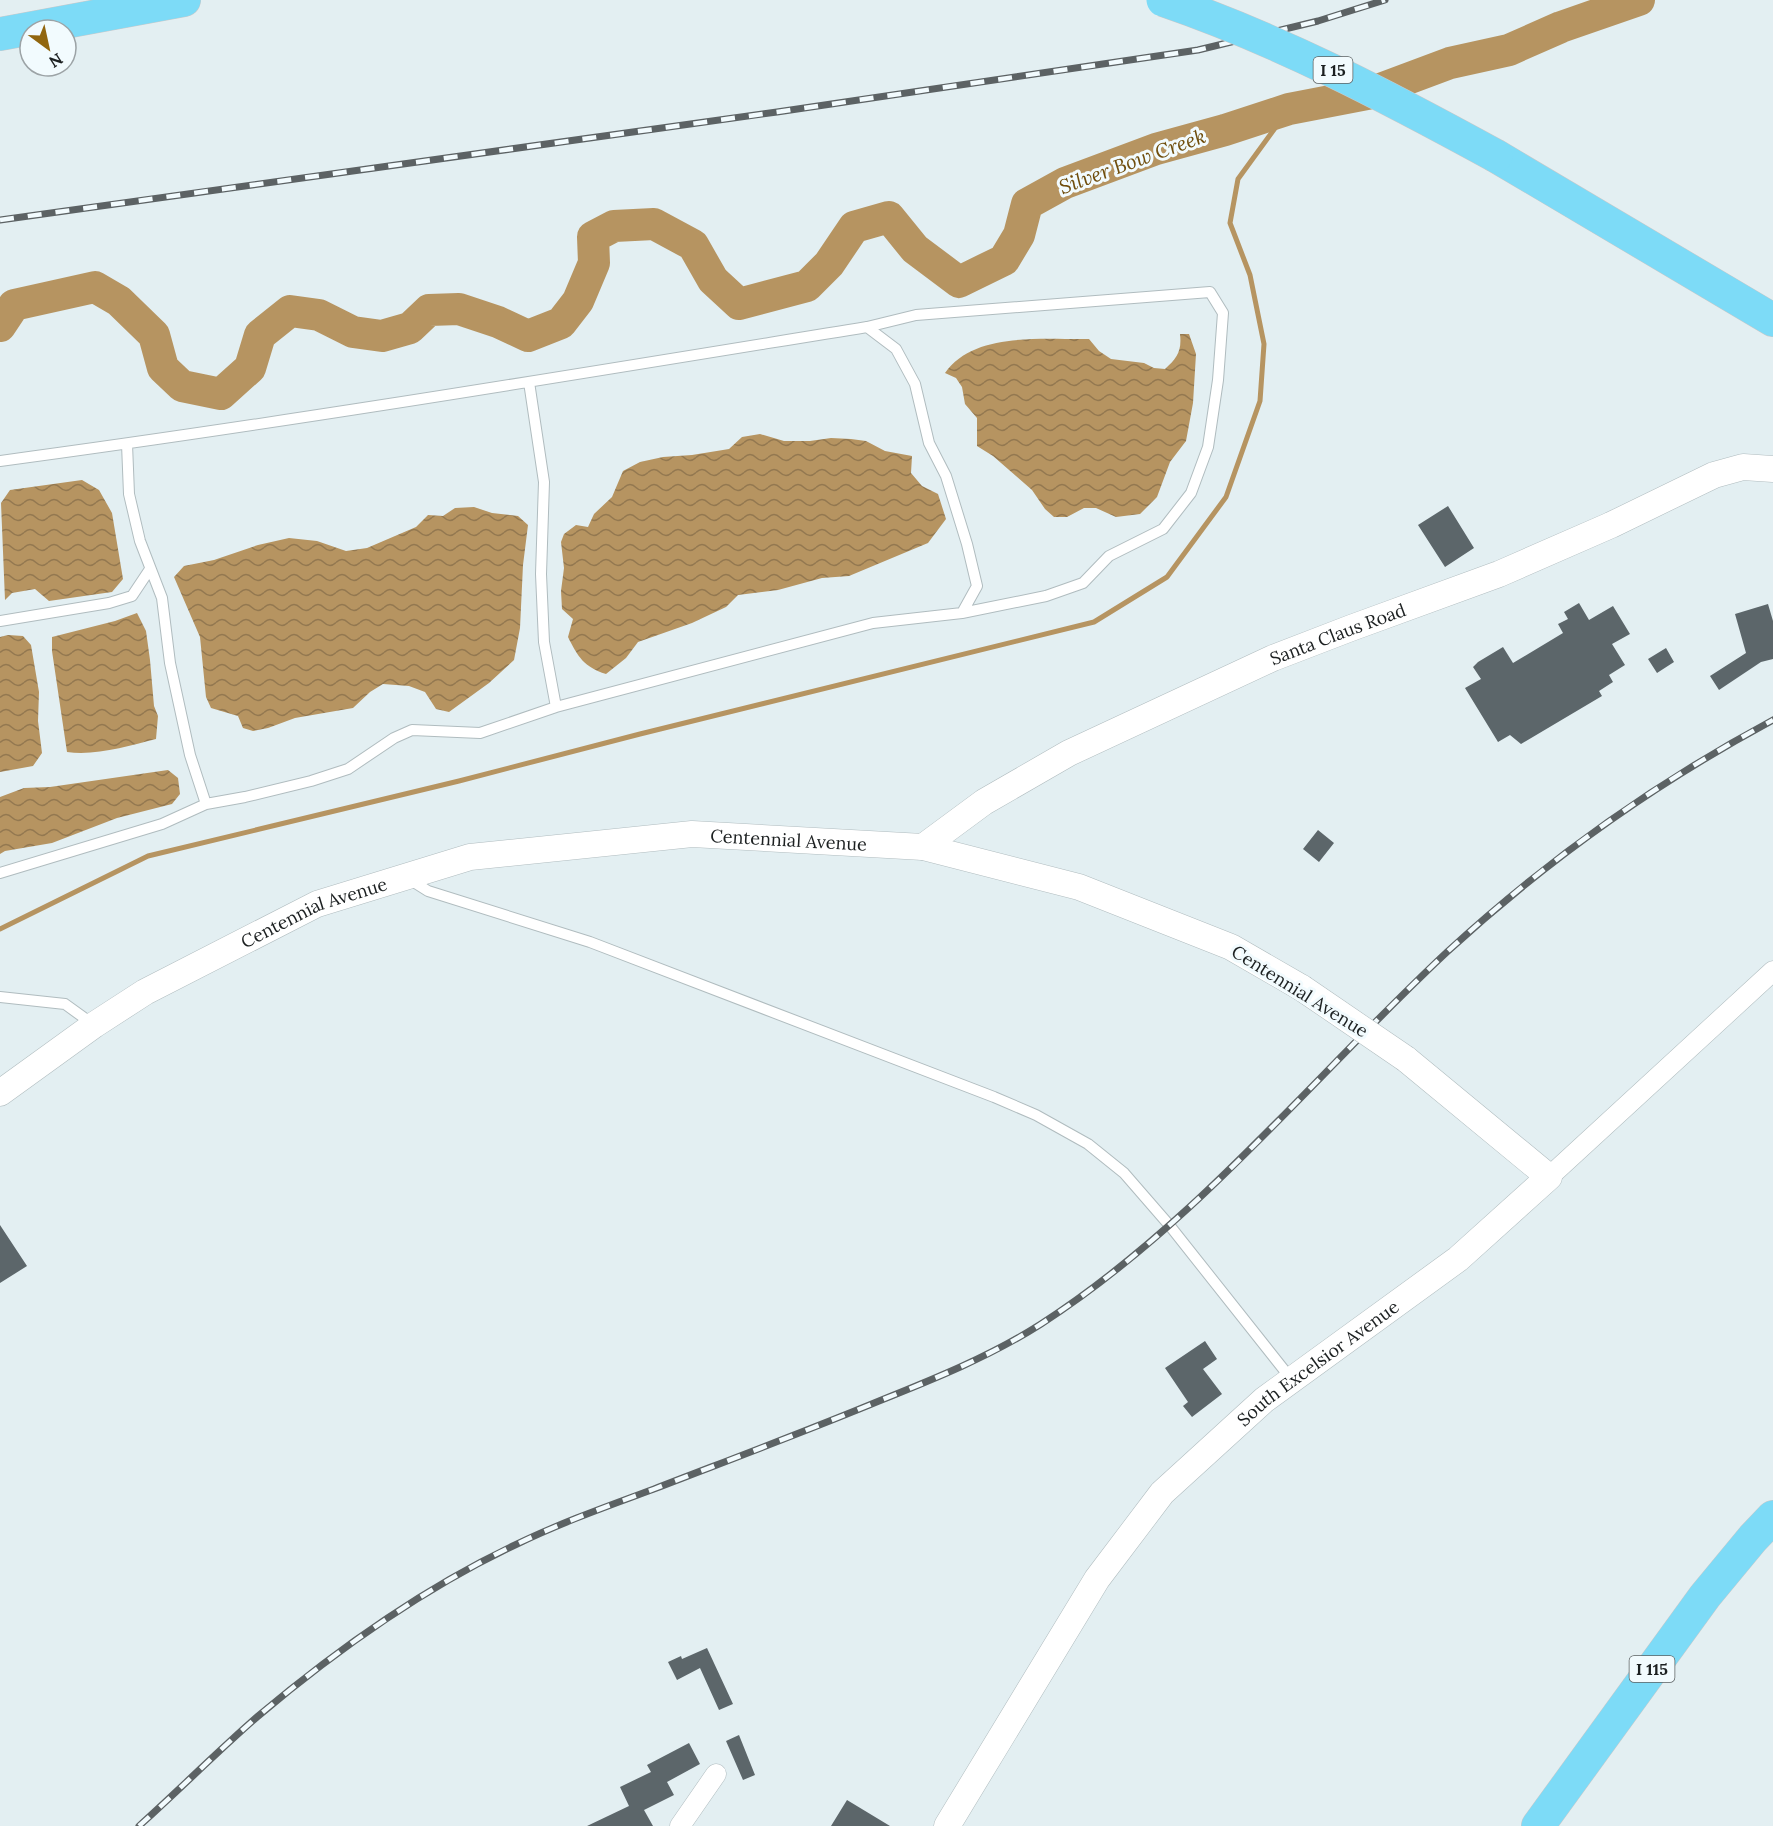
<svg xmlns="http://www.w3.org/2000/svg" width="1773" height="1826" viewBox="0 0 1773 1826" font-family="Lora,serif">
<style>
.water{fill:url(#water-waves)}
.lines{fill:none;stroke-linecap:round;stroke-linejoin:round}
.stream{stroke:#b69461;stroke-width:5}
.river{stroke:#b69461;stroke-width:32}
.building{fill:#5c666a}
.service-casing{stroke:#b0bcbf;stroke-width:12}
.minor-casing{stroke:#b0bcbf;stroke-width:21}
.tertiary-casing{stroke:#b0bcbf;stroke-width:27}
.motorway-casing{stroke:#c9c9ca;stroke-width:34}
.service{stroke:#fff;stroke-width:10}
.minor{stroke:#fff;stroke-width:20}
.tertiary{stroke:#fff;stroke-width:26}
.motorway{stroke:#7ddbf7;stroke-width:33}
.rail-casing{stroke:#5c6264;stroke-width:7}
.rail{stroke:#f2fbfe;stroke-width:4.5;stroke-dasharray:14;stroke-linecap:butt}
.tertiary-bridge-casing{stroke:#b0bcbf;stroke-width:27;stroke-linecap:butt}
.motorway-bridge-casing{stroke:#c9c9ca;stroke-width:34;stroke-linecap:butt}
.tertiary-bridge{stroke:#fff;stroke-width:26}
.motorway-bridge{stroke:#7ddbf7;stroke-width:33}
.labels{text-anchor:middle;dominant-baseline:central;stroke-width:6;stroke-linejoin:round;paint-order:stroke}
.shield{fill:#f2fbfe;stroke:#5c6263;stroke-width:1.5}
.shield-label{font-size:16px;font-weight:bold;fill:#1c2021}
.street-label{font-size:18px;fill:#1c2021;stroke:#f2fbfe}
.water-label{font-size:20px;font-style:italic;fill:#6f4d0c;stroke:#f2fbfe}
</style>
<defs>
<pattern id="water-waves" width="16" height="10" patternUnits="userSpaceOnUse" patternTransform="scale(1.5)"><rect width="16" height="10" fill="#b69461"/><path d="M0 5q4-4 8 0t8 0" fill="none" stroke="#937850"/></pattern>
</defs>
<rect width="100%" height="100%" fill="#e3eff2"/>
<path class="water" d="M1180 334H1189L1196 354 1193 403 1186 441 1170 462 1157 497 1140 514 1116 517 1096 508H1084L1067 517H1054L1045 509 1032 490 993 456 977 446V418L965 404 962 387 956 378 945 373C974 331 1044 340 1089 339L1099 351 1111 359 1144 363 1154 368 1165 369C1177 358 1182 351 1180 334Z
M760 434 784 441H810L831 438 851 439 866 441 885 451 912 456 911 473 922 486 938 494 946 519 928 543 849 576 822 578 778 590 738 595 726 607 692 623 638 642 626 658 606 674C584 667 578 657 568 637L573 619 562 609 561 591 564 568 561 542 564 534 576 525 588 527 594 514 612 497 623 471 640 462 663 457 692 455 729 449 742 437Z
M82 480 99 490 112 513 123 579 112 592 49 601 35 589 12 593 5 600 1 503 10 490Z
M474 507 492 513 518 516 528 525 523 565 520 628 514 660 489 683 449 712 436 709 425 692 409 686 383 684 370 692 353 708 295 718 268 728 253 731 243 728 238 716 211 708 206 697 200 637 174 577 184 566 214 560 258 545 289 538 317 541 346 551 367 548 416 527 428 515 443 516 455 508Z
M137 613 146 631 150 660 154 706 158 716 156 739C128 746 96 756 67 752L52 651V637L115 621Z
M8 635 23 636 31 645 39 692 38 721 42 753 33 766 0 772V637Z
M168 770 178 778 180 794 172 804 117 818 52 843 5 851 0 854V797L24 788 50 787Z"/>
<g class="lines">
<path class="stream" d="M0 929 148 856 459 781 640 734 1094 622 1167 577 1226 497 1260 401 1264 344 1250 275 1230 223 1238 179 1289 109"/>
<path class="river" d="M0 326 14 305 95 287 119 301 154 335 163 368 182 386 221 394 250 368 260 335 290 311 319 315 353 332 382 336 410 328 429 310 459 309 498 322 528 336 561 323 578 301 594 263 593 237 614 226 654 224 693 245 713 280 739 304 807 286 829 264 854 227 889 217 915 249 959 282 1004 260 1019 235 1027 204 1065 183 1156 149 1225 130 1289 109 1367 94 1450 63 1509 50 1561 27 1639 0"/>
</g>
<path class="building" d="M1448 506 1474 548 1445 567 1418 525Z
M1579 603 1589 620 1613 606 1630 634 1612 644 1625 665 1609 675 1613 682 1599 691 1602 696 1521 744 1510 735 1498 742 1465 688 1481 679 1473 667 1478 662 1503 647 1513 663 1563 633 1558 624 1568 619 1564 612Z
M1768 604 1773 621V659L1761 662 1719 690 1710 676 1746 653 1735 614Z
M1666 648 1674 662 1657 673 1648 659Z
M1318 830 1334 843 1319 862 1303 849Z
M0 1225 27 1266 0 1283Z
M1205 1341 1217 1359 1203 1369 1222 1394 1192 1417 1183 1406 1188 1402 1165 1368Z
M707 1648 733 1704 719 1710 700 1668 677 1680 668 1662 681 1656 682 1659Z
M739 1735 755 1775 743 1780 726 1741Z
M689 1743 700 1764 667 1782 674 1795 644 1810 653 1826H587L629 1806 620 1787 651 1772 647 1765Z
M847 1800 890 1826H831Z"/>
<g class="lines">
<defs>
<path id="service" d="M867 327 896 349 915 384 929 443 946 476 967 544 977 586 962 613
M529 382 544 482 541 574 544 642 556 707
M127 444 129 494 140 541 162 598 170 663 190 755 206 804
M0 461C290 422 578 374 867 327L916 315 1210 292 1223 313 1218 380 1208 447 1191 493 1163 529 1109 556 1083 583 1046 596 962 613 873 623 556 707 480 733 412 730 394 738 348 769 311 781 245 797 206 804 162 824 0 873
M0 621 109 603 132 596 150 569
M409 879 428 891 590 942 994 1097 1036 1115 1088 1144 1124 1173 1170 1226 1292 1380
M0 997 65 1004 94 1025"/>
<path id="minor" d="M1549 1177 1773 971
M680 1826 716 1774"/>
<g id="tertiary">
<path id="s1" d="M923 847 984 802 1069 753 1273 658 1351 628 1499 574 1611 525 1714 475 1743 467 1773 469"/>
<path id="s2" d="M0 1093 94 1025 145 992 317 904 470 857 692 834 923 847 1079 887 1231 947 1302 988"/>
<path id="s3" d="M947 1826 1097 1579 1162 1493 1264 1400 1458 1259 1549 1177 1406 1059"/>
</g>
<path id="motorway" d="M0 34 184 0
M1496 156 1773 320
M1538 1826 1705 1596 1753 1538 1773 1517"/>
</defs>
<use href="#service" class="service-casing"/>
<use href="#minor" class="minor-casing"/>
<use href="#tertiary" class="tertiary-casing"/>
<use href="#motorway" class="motorway-casing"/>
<use href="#service" class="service"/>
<use href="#minor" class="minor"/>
<use href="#tertiary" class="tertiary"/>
<use href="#motorway" class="motorway"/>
<defs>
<path id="rail" d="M0 220 777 112 1198 50 1318 21 1385 0
M139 1826C179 1790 217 1752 257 1717 334 1652 424 1588 515 1545 560 1523 608 1506 654 1489 729 1460 804 1432 879 1401 934 1379 991 1356 1041 1324 1197 1223 1313 1077 1447 952 1547 860 1654 784 1773 720"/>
</defs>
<use href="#rail" class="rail-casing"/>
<use href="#rail" class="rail"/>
<defs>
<path id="tertiary-bridge" d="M1302 988 1406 1059"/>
<path id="motorway-bridge" d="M1163 0C1280 40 1388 97 1496 156"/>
</defs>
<use href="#tertiary-bridge" class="tertiary-bridge-casing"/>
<use href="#motorway-bridge" class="motorway-bridge-casing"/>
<use href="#tertiary-bridge" class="tertiary-bridge"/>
<use href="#motorway-bridge" class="motorway-bridge"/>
</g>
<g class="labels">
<g class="shield">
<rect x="1313.5" y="57" width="39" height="26" rx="4.5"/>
<rect x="1629.5" y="1656" width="45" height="26" rx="4.5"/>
</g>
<g class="shield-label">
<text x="1333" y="70">I 15</text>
<text x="1652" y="1669">I 115</text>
</g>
<g class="street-label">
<text stroke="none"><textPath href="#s1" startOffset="468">Santa Claus Road</textPath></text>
<text stroke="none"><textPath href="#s2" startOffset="850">Centennial Avenue</textPath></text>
<text stroke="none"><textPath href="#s2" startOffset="364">Centennial Avenue</textPath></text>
<text transform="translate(1300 991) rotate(32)">Centennial Avenue</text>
<text stroke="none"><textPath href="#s3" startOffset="600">South Excelsior Avenue</textPath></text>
</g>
<g class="water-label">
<text transform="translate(1132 161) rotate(-20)">Silver Bow Creek</text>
</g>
</g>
<g transform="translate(48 48) rotate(147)"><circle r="28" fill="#f2fbfe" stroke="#9ca3a6" stroke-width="1.5"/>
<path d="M0-4.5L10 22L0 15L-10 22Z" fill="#91660f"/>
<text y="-9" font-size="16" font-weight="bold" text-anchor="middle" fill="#1c2021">N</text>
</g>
</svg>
